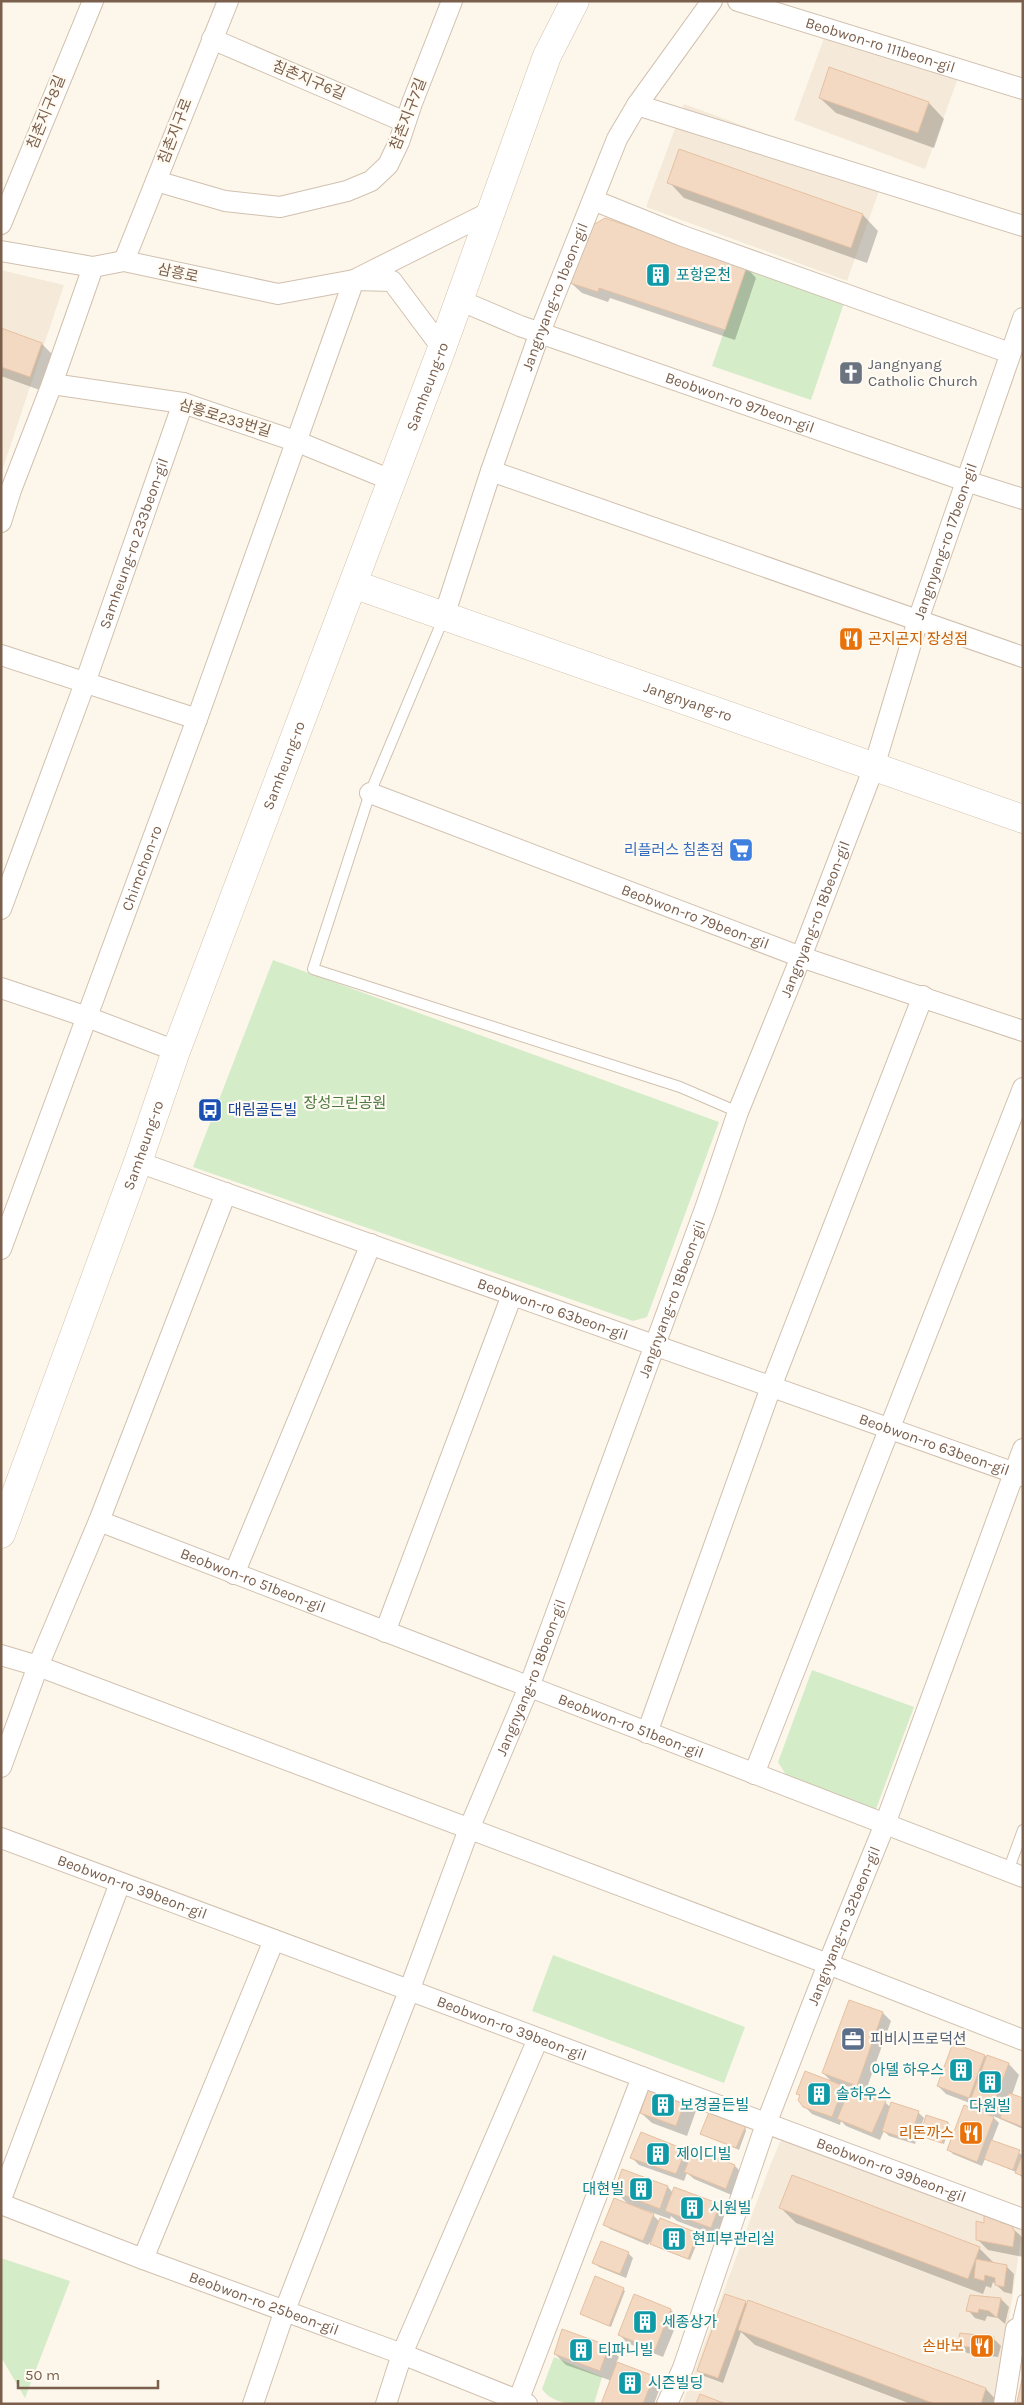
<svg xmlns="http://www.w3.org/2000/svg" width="1024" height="2405" viewBox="0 0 1024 2405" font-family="Karla,'Noto Sans KR',sans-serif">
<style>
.residential{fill:#f5ead9}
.green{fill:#d4ecc8}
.shadow{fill:#0003;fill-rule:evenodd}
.building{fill:#f3d9c2;stroke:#e6c0a1}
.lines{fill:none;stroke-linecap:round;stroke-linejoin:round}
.service-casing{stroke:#d1c0af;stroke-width:12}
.minor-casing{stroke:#d1c0af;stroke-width:22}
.secondary-casing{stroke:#d4c1ad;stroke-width:29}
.service{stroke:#fff;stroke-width:10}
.minor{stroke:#fff;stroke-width:20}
.secondary{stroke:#fff;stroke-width:28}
.labels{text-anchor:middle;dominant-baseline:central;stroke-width:4.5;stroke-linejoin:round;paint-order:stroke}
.street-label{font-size:15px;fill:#7a5f4c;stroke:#fffbf2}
.culture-label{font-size:15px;fill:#0d838f;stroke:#fffbf2;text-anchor:start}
.worship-label{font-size:15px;fill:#5b616d;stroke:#fffbf2;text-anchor:start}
.food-label{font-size:15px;fill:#c56008;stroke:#fffbf2;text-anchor:end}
.shop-label{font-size:15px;fill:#366cbe;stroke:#fffbf2;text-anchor:end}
.park-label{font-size:15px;fill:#4d7a41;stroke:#fffbf2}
.transit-label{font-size:15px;fill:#164399;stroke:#fffbf2;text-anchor:start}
.service-label{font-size:15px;fill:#4e5e75;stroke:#fffbf2;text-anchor:start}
</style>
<rect width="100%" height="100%" fill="#fdf7eb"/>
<path class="residential" d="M830 22 961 70 925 169 794 120Z
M684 104 884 177 847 281 646 207Z
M1 270 64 285 1 474Z
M789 2137 1023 2226 996 2404H682L771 2163 780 2142Z"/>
<path class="green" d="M747 266 845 300 811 400 712 366Z
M273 960 719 1122 647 1317 633 1321 193 1167Z
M812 1670 914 1707 876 1809 869 1810 788 1778 778 1762Z
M553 1955 745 2027 724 2083 532 2011Z
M1 2258 70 2281 25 2398 1 2357Z
M554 2357 602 2377 594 2404C574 2404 553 2405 542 2389Z"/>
<path class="shadow" d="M830 69 929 103 944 119 934 148 836 113 820 98Z
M680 150 863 215 878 231 867 263 684 198 669 182Z
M746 267 756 278 735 340 610 298 608 302 582 293 571 283Z
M1 329 42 344 57 359 45 392 1 376Z
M883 2013 891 2021 865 2093 885 2102 891 2108 918 2112 924 2118 915 2144 889 2136 884 2131 880 2140 846 2126 841 2121 840 2125 812 2114 804 2106 798 2093 833 2083 823 2073ZM841 2084 852 2088 850 2093Z
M985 2056 1009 2064 1019 2075 1012 2095 1023 2099V2129L991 2115 999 2123 992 2141 1023 2155V2178L1016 2172 985 2159 982 2166 953 2154 948 2149 985 2114 975 2105 946 2094 938 2086Z
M656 2086 697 2108 687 2136 652 2123 641 2113Z
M744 2121 746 2131 739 2150 702 2133Z
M948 2123 950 2125 944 2144 921 2135Z
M695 2150 735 2166 743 2174 734 2196 694 2179 687 2173 684 2181 639 2165 631 2157 685 2151 692 2158Z
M623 2170 668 2187 673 2193 719 2205 730 2216 722 2238 677 2221 671 2216 670 2219 628 2204 615 2191Z
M781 2208 979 2248 995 2264 1006 2266 1014 2274 1012 2294 1004 2292 993 2282 991 2288 986 2286 983 2294 796 2223Z
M653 2215 660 2222 700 2236 690 2260 654 2246 650 2242 648 2245 610 2229 605 2224Z
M1000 2218 1020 2235 1023 2239V2257L988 2250 977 2239 985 2225Z
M628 2253 633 2258 626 2278 599 2267 594 2262Z
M623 2289 625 2291 611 2327 581 2314Z
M635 2296 671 2310 679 2318 663 2357 627 2343 620 2335Z
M1001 2299 1009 2307 1005 2324 998 2318 987 2316 985 2321 975 2318 968 2310Z
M749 2301 986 2389 1000 2404H911L755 2345 741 2332 723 2383 704 2376 699 2371 745 2302 748 2305Z
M993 2338 1001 2346 998 2357 967 2353 959 2346Z
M608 2347 619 2357 616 2363 653 2377 661 2385 654 2404H603L612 2381 566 2365 555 2354Z"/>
<path class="building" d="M829 67 929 102 918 133 819 98Z
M679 149 863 214 851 248 667 183Z
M605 218 747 266 725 330 599 288 598 292 570 283 588 228Z
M1 328 42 343 30 377 1 367Z
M849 2000 883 2012 857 2086 822 2073Z
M953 2043 985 2055 969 2098 937 2086Z
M987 2055 1009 2063 992 2109 970 2101Z
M805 2071 844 2086 832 2117 803 2107 798 2100 800 2095 796 2094Z
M656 2085 687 2096 676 2126 640 2113 648 2090Z
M851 2086 886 2101 872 2133 837 2119Z
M1009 2093 1023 2098V2127L1000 2118Z
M891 2102 919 2111 910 2140 882 2131Z
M712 2105 745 2122V2128L736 2148 700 2134Z
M964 2105 994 2117 977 2162 947 2150Z
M926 2115 948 2122 942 2143 920 2136Z
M641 2132 686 2150 676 2174 630 2158Z
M991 2140 1020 2150 1013 2170 984 2159Z
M694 2148 735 2165 726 2189 684 2172Z
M1023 2153V2176L1015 2173Z
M622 2169 668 2186 660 2209 614 2191Z
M792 2175 980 2247 968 2279 779 2208Z
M674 2187 720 2204 711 2228 665 2211Z
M614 2198 654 2214 643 2241 603 2225Z
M984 2216 1000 2217 1001 2223H1010L1015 2232 1013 2247 976 2240V2221L984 2223Z
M660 2218 698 2233 688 2259 650 2244Z
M601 2241 629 2252 620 2274 592 2263Z
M976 2259 1007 2265 1004 2287 995 2285V2278L985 2275 984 2281 974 2278Z
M595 2276 624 2288 609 2326 580 2314Z
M634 2294 671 2309 655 2350 618 2335Z
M725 2294 746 2301 718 2378 697 2371Z
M970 2295 1001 2298 997 2318 989 2311 979 2309 978 2313 966 2311Z
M748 2300 986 2388 981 2404H935L738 2330Z
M562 2329 609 2346 600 2371 554 2354Z
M960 2333 994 2337 991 2349 957 2346Z
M617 2362 654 2376 643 2404H601Z
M1022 2379H1023V2403L1017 2402Z
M700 2394 726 2404H696Z"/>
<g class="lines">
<defs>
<path id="service" d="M444 617 370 793 313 969 680 1087 738 1112
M1008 1871 1023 1830
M1016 2329 1023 2300"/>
<g id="minor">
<path id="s1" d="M738 1 1023 89"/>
<path d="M212 39 405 122"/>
<path d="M637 105 1023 226"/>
<path d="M156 181 225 201 280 207 347 191 371 181 388 165 399 142 412 103 452 1"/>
<path d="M593 200 680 235 1010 353"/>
<path d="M1 224 93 1"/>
<path d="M1 251 93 267 124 261 278 294 354 280 392 281 442 348"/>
<path d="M124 261 228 1"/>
<path d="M358 278 490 212"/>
<path id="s2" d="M459 300 520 326 966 481 1023 499"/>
<path d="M52 384 183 403 298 442 391 480"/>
<path d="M491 471 1023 657"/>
<path d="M1 522 11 490 52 384 93 267"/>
<path id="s3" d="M444 616 491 471 540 332 617 139 637 105 712 1"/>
<path d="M1 655 197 719"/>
<path id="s4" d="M370 793 801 957 1023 1031"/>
<path id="s5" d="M1 909 85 683 183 403"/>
<path d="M1 988 87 1017 176 1051"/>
<path id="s6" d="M138 1162 1023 1476"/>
<path id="s7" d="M1 1249 197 719 354 280"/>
<path id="s8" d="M99 1521 1023 1877"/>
<path d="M234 1574 371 1244"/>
<path d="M385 1632 512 1295"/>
<path d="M1 1655 38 1666 828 1964 1023 2040"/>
<path d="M647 1733 771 1387 923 996"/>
<path d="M1 1767 38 1666 99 1521 226 1193"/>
<path d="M754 1774 1023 1088"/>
<path id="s9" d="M1 1838 1023 2219"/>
<path d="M1 2199 120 1883"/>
<path id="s10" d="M1 2204 143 2259 402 2354 527 2404"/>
<path d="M143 2259 274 1940"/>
<path id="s11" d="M253 2404 285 2310 409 1991 469 1829 529 1687 705 1209 738 1112 801 957 874 767 918 620 1023 318"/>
<path d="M386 2404 402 2354 538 2039"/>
<path d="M517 2404 642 2077"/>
<path id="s12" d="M667 2404 683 2368 766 2124 828 1964 885 1824 1023 1449"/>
<path d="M1004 2404 1016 2329"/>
</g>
<g id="secondary">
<path id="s13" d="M353 584 1023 819"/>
<path id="s14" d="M1 1534 138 1162 176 1051 442 348 547 56 575 1"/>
</g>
</defs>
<use href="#service" class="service-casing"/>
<use href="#minor" class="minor-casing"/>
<use href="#secondary" class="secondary-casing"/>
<use href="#service" class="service"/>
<use href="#minor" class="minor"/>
<use href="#secondary" class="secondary"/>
</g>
<defs>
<symbol id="building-square" viewBox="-11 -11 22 22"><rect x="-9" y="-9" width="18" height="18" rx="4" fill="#0f9aa8" stroke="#fffbf2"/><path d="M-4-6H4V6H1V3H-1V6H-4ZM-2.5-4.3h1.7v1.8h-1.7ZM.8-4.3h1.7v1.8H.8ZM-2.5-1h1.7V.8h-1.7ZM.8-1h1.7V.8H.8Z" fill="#fff"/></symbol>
<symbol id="church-square" viewBox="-11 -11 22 22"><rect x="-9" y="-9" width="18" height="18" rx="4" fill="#6b7280" stroke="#fffbf2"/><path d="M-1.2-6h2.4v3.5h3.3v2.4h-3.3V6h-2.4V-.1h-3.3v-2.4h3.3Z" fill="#fff"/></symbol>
<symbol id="restaurant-square" viewBox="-11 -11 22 22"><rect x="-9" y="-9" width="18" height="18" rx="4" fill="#e8710a" stroke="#fffbf2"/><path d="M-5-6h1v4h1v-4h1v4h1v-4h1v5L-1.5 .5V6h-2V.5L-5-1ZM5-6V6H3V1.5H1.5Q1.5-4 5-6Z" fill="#fff"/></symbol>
<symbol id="supermarket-square" viewBox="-11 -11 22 22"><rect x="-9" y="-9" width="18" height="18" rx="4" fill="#3f7fe0" stroke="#fffbf2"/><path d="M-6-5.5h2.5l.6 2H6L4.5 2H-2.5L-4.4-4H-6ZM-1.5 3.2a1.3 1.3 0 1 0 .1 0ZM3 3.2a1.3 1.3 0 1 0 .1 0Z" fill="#fff"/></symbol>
<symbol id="bus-square" viewBox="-11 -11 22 22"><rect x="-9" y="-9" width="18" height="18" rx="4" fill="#1a4fb4" stroke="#fffbf2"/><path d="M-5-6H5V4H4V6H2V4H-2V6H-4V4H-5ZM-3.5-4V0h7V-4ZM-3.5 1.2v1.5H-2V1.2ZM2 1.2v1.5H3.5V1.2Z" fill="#fff"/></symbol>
<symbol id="office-square" viewBox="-11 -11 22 22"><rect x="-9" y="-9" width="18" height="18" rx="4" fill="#5c6f8a" stroke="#fffbf2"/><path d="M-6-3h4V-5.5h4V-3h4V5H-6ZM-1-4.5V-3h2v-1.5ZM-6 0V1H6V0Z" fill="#fff"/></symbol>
</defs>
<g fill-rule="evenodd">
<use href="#building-square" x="644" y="261" width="28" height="28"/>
<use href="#church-square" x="837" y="359" width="28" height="28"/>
<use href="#restaurant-square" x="837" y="625" width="28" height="28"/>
<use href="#supermarket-square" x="727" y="836" width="28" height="28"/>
<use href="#bus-square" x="196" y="1096" width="28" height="28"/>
<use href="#office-square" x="839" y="2025" width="28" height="28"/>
<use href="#building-square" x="947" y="2056" width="28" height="28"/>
<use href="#building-square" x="976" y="2068" width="28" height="28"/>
<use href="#building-square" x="805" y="2080" width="28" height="28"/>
<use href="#building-square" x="649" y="2091" width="28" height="28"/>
<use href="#restaurant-square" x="957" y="2119" width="28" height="28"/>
<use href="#building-square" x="644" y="2140" width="28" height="28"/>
<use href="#building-square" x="627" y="2175" width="28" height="28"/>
<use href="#building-square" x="678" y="2194" width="28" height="28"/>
<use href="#building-square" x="660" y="2225" width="28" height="28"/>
<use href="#building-square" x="631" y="2308" width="28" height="28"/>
<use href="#restaurant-square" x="968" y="2332" width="28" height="28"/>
<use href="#building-square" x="567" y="2336" width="28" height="28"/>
<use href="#building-square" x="616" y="2369" width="28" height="28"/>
</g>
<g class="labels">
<g class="street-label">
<text stroke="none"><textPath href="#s1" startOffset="149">Beobwon-ro 111beon-gil</textPath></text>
<text transform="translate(309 80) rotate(23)">침촌지구6길</text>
<text transform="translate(46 112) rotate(-68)">침촌지구8길</text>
<text transform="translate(408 114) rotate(-69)">참촌지구7길</text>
<text transform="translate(175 131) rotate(-69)">침촌지구로</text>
<text transform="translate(178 273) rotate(12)">삼흥로</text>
<text stroke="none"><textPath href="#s3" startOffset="338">Jangnyang-ro 1beon-gil</textPath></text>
<text stroke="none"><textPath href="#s14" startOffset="1224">Samheung-ro</textPath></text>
<text stroke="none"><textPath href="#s2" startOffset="299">Beobwon-ro 97beon-gil</textPath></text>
<text transform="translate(225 418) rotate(17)">삼흥로233번길</text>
<text stroke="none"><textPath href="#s11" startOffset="1988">Jangnyang-ro 17beon-gil</textPath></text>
<text stroke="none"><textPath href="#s5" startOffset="389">Samheung-ro 233beon-gil</textPath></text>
<text stroke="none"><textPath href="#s13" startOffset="355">Jangnyang-ro</textPath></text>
<text stroke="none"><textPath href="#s14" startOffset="819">Samheung-ro</textPath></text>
<text stroke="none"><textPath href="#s7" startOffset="406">Chimchon-ro</textPath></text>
<text stroke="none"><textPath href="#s4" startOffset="348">Beobwon-ro 79beon-gil</textPath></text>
<text stroke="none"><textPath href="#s11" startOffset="1588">Jangnyang-ro 18beon-gil</textPath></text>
<text stroke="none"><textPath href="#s14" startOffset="414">Samheung-ro</textPath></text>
<text stroke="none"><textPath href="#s11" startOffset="1182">Jangnyang-ro 18beon-gil</textPath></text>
<text stroke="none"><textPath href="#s6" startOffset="440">Beobwon-ro 63beon-gil</textPath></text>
<text stroke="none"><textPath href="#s6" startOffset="845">Beobwon-ro 63beon-gil</textPath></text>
<text stroke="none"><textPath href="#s8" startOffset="165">Beobwon-ro 51beon-gil</textPath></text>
<text stroke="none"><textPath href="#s11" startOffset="778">Jangnyang-ro 18beon-gil</textPath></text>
<text stroke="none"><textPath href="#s8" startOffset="570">Beobwon-ro 51beon-gil</textPath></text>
<text stroke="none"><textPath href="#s9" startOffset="140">Beobwon-ro 39beon-gil</textPath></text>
<text stroke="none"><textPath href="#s12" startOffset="510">Jangnyang-ro 32beon-gil</textPath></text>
<text stroke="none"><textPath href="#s9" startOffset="545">Beobwon-ro 39beon-gil</textPath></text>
<text stroke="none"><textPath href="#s9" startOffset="950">Beobwon-ro 39beon-gil</textPath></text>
<text stroke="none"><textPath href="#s10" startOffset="281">Beobwon-ro 25beon-gil</textPath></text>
</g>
<g class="culture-label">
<text x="676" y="275">포항온천</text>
<text x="944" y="2070" text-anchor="end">아델 하우스</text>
<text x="836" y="2094">솔하우스</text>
<text x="680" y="2105">보경골든빌</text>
<text x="990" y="2106" text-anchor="middle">다원빌</text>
<text x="676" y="2154">제이디빌</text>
<text x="624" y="2189" text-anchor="end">대현빌</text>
<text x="710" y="2208">시원빌</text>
<text x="692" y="2239">현피부관리실</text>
<text x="662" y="2322">세종상가</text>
<text x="598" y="2350">티파니빌</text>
<text x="648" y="2383">시즌빌딩</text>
</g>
<g class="worship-label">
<text x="868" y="364">Jangnyang<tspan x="868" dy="17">Catholic Church</tspan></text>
</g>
<g class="food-label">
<text x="868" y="639" text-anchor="start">곤지곤지 장성점</text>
<text x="954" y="2133">리돈까스</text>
<text x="964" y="2346">손바보</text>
</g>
<g class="shop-label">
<text x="724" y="850">리플러스 침촌점</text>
</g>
<g class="park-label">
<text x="345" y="1103">장성그린공원</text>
</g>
<g class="transit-label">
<text x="228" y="1110">대림골든빌</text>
</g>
<g class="service-label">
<text x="870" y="2039">피비시프로덕션</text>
</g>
</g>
<rect width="1024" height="2405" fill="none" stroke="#7a5f4c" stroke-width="5"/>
<path d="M18 2380v8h140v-8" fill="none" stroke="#7a5f4c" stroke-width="2.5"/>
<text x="25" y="2380" font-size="15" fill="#7a5f4c" stroke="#fffbf2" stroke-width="4" paint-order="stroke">50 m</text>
</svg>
